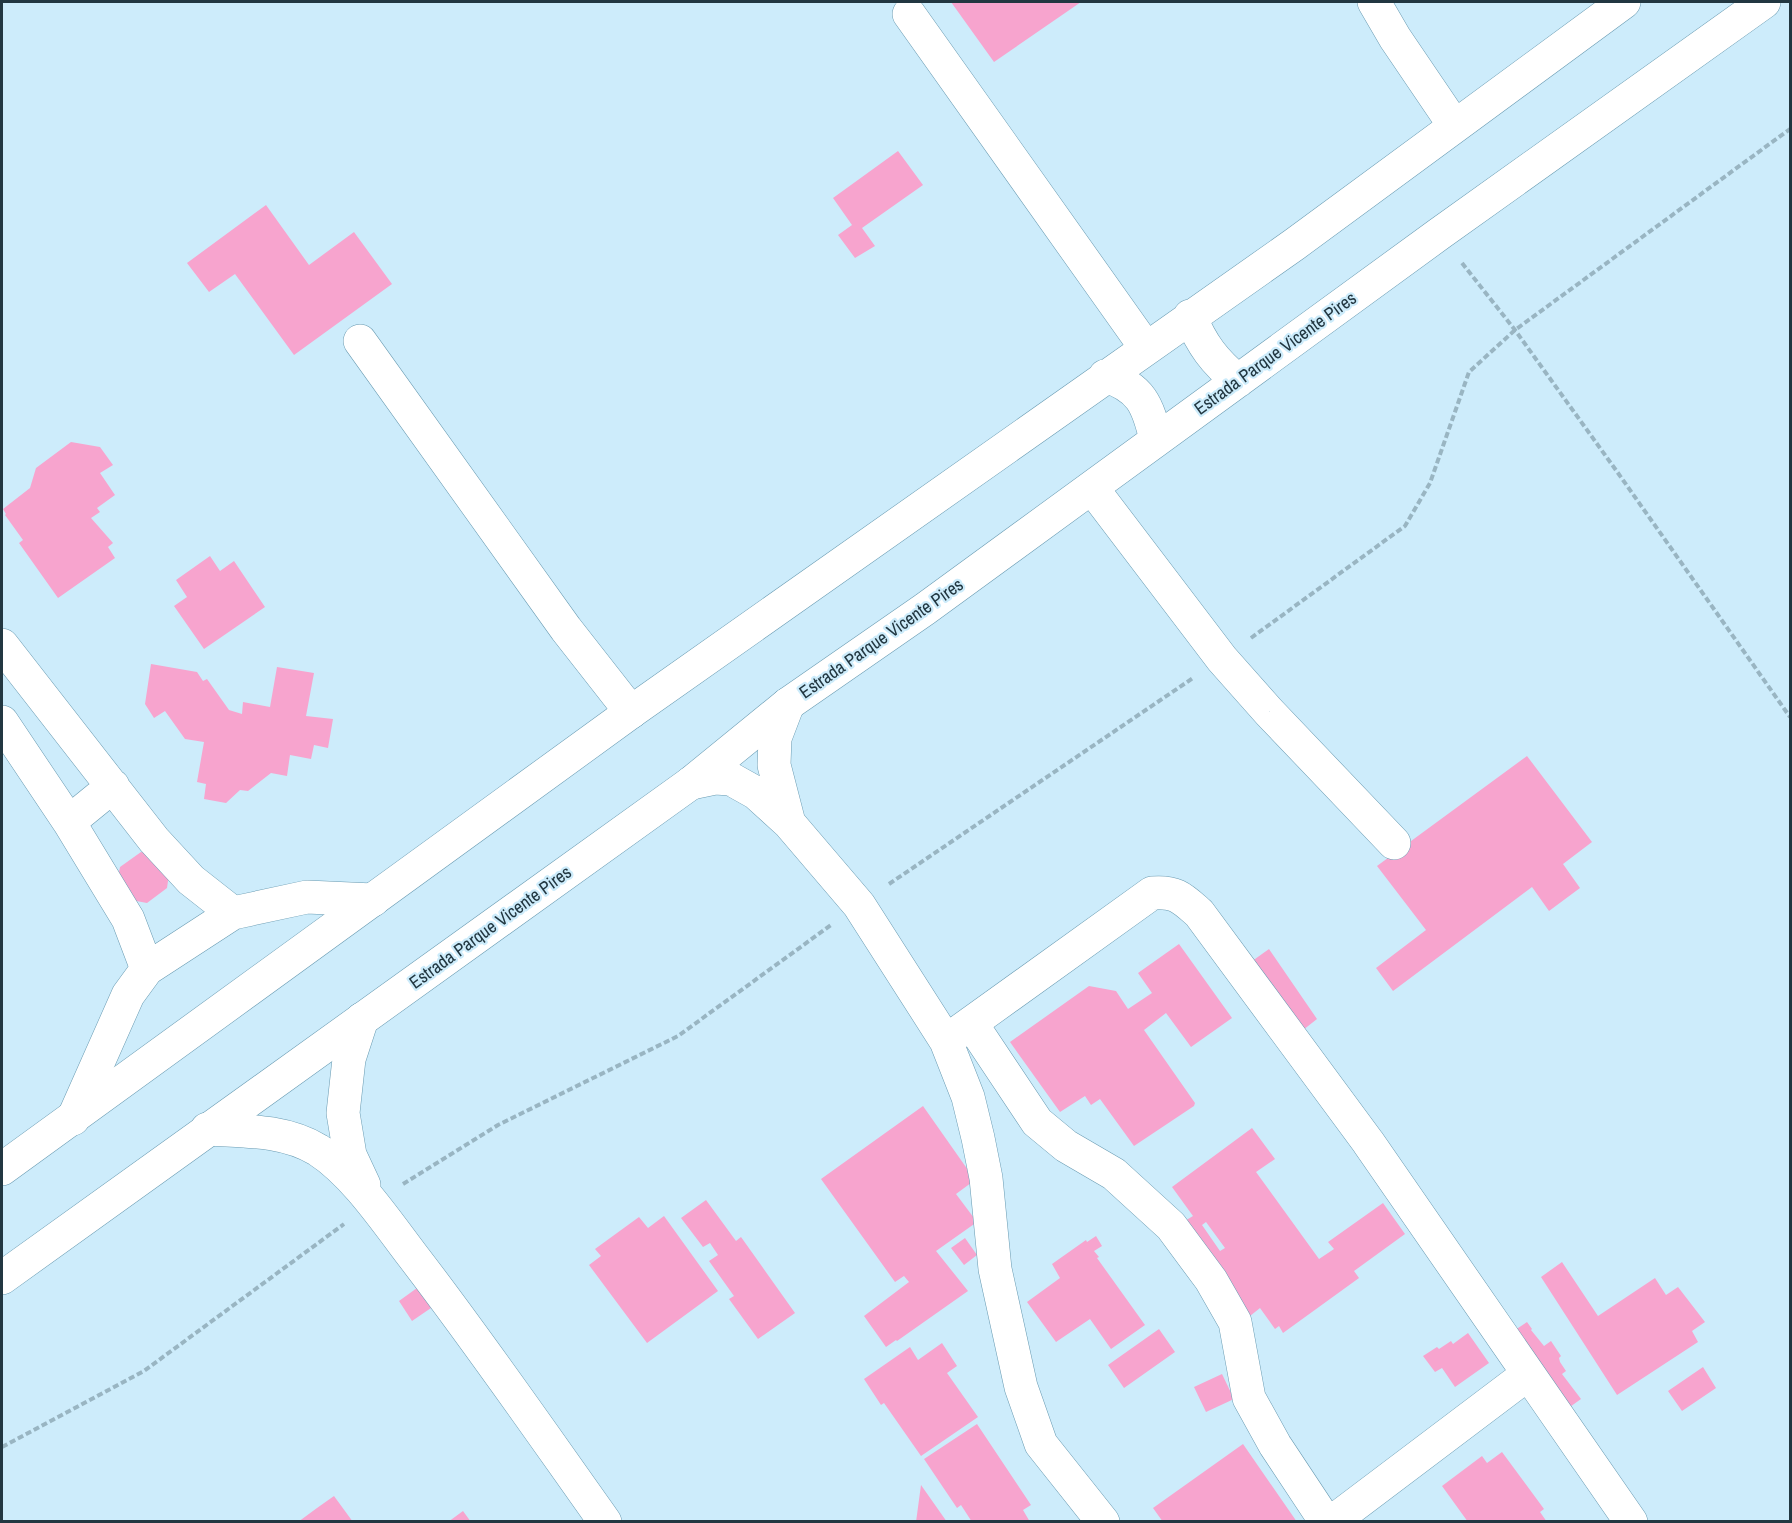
<svg xmlns="http://www.w3.org/2000/svg" width="1792" height="1523" viewBox="0 0 1792 1523" font-family="'Archivo Narrow',sans-serif">
<style>
.building{fill:#f7a4ce;fill-rule:evenodd}
.lines{fill:none;stroke-linecap:round;stroke-linejoin:round}
.minor-casing{stroke:#699bb2;stroke-width:34}
.primary-casing{stroke:#699bb2;stroke-width:34}
.path{stroke:#99b5c2;stroke-width:4;stroke-dasharray:6 3;stroke-linecap:butt}
.minor{stroke:#fff;stroke-width:33}
.primary{stroke:#fff;stroke-width:33}
.labels{text-anchor:middle;dominant-baseline:central;stroke-width:4.5;stroke-linejoin:round;paint-order:stroke}
.street-label{font-size:18px;fill:#223741;stroke:#cdecfb}
</style>
<rect width="100%" height="100%" fill="#cdecfb"/>
<path class="building" d="M951 2H1081L994 62Z
M898 151 923 185 862 228 875 246 855 258 838 235 852 225 833 198Z
M266 205 309 265 354 232 392 284 294 355 235 274 209 292 187 263Z
M71 442 100 447 113 465 100 473 115 495 97 508 100 512 91 518 113 543 108 547 115 558 58 598 19 543 23 540 5 515 6 514 3 509 30 488 36 468Z
M210 556 220 571 234 561 265 607 204 649 174 606 187 597 176 580Z
M151 664 197 672 203 681 207 679 229 710 242 714 243 702 270 707 277 667 314 673 306 716 333 719 328 748 314 745 311 759 290 755 287 776 271 773 248 791 240 790 226 803 204 799 206 784 197 782 204 742 185 739 165 711 154 718 145 704Z
M1527 756 1592 842 1563 864 1580 888 1549 911 1532 887 1393 991 1376 968 1426 930 1377 866Z
M141 852 151 854 169 874 167 888 147 903 131 900 118 877 120 867Z
M1179 944 1232 1018 1191 1047 1166 1013 1144 1030 1195 1103 1194 1106 1134 1146 1100 1099 1091 1105 1085 1096 1060 1112 1010 1042 1089 986 1116 991 1128 1009 1152 993 1138 973Z
M1269 949 1317 1019 1298 1034 1248 964Z
M923 1106 975 1180 956 1194 977 1222 936 1251 968 1291 897 1341 896 1340 886 1347 864 1316 909 1282 904 1276 895 1282 821 1179Z
M1252 1128 1275 1159 1256 1172 1319 1259 1334 1249 1328 1242 1383 1203 1405 1234 1354 1271 1359 1278 1283 1333 1279 1326 1275 1329 1260 1308 1250 1316 1183 1222 1193 1216 1172 1187ZM1206 1222 1225 1248 1220 1251 1202 1225Z
M706 1200 736 1241 741 1237 795 1313 758 1339 729 1299 734 1296 709 1261 718 1255 710 1243 703 1247 681 1218Z
M664 1216 718 1291 647 1343 589 1265 601 1256 595 1249 639 1217 648 1228Z
M1096 1236 1102 1246 1094 1251 1099 1257 1097 1258 1145 1325 1111 1349 1090 1319 1056 1342 1027 1302 1060 1278 1052 1264 1086 1240 1087 1242Z
M965 1238 977 1255 964 1265 951 1248Z
M1562 1262 1598 1316 1655 1278 1666 1295 1678 1287 1705 1322 1692 1331 1698 1342 1617 1395 1541 1277Z
M417 1288 431 1308 412 1321 399 1301Z
M1527 1322 1532 1329 1531 1330 1544 1346 1551 1341 1561 1356 1559 1358 1560 1362 1566 1371 1562 1374 1581 1399 1567 1409 1512 1332Z
M1159 1329 1175 1352 1124 1388 1108 1365Z
M1468 1333 1489 1363 1455 1387 1442 1368 1435 1372 1423 1356 1437 1347 1439 1349 1451 1341 1453 1344Z
M942 1343 957 1366 947 1373 978 1417 921 1456 884 1403 881 1405 864 1379 910 1347 918 1360Z
M1703 1367 1716 1388 1682 1411 1668 1391Z
M1222 1374 1234 1399 1206 1412 1194 1387Z
M977 1424 1031 1505 1023 1510 1030 1522H972L961 1505 957 1508 924 1459Z
M1243 1444 1297 1522H1163L1153 1508Z
M1502 1452 1544 1509 1540 1512 1547 1522H1468L1442 1486 1482 1456 1487 1463Z
M921 1485 947 1522H916Z
M334 1496 353 1522H298L317 1508Z
M463 1511 471 1522H448Z"/>
<g class="lines">
<defs>
<path id="minor" d="M1374 2 1395 38 1454 125
M909 14 1146 348
M360 341 566 629 631 712
M1092 488 1222 659 1269 712 1394 843
M2 645 154 840 191 880 233 913
M788 704 775 738 774 765 789 823
M2 722 69 822 128 919 147 969
M691 783 715 778 731 779 756 793 789 823 859 905 946 1041 968 1097 978 1138 986 1178 995 1269 1021 1387 1041 1444 1103 1522
M69 822 113 786
M362 1019 349 1059 343 1113 350 1155 364 1185
M971 1023 1037 1122 1066 1146 1114 1174 1171 1226 1211 1280 1235 1322 1249 1398 1275 1445 1326 1522
M946 1041 1152 893C1176 891 1182 898 1199 913L1368 1142 1631 1522
M73 1119 128 995 147 969 233 913 307 897 373 900
M207 1129C245 1131 285 1130 318 1150 354 1173 386 1221 412 1255 479 1342 541 1432 605 1522
M1332 1522 1528 1374"/>
<path id="primary" d="M1190 316C1202 345 1214 361 1238 381
M1105 376C1141 387 1148 405 1156 440
M2 1169 631 712 1295 244 1624 2
M2 1278 691 783 788 704 925 609 1439 234 1764 2"/>
</defs>
<use href="#minor" class="minor-casing"/>
<use href="#primary" class="primary-casing"/>
<path class="path" d="M1462 263 1515 330 1618 473 1790 717
M1251 638 1405 526 1430 483 1469 372 1515 330 1790 129
M889 884 1193 678
M403 1184 498 1125 678 1036 831 925
M2 1447 144 1371 344 1224"/>
<use href="#minor" class="minor"/>
<use href="#primary" class="primary"/>
</g>
<g class="labels">
<g class="street-label">
<text transform="translate(1275 353) rotate(-36)">Estrada Parque Vicente Pires</text>
<text transform="translate(881 638) rotate(-35)">Estrada Parque Vicente Pires</text>
<text transform="translate(490 927) rotate(-36)">Estrada Parque Vicente Pires</text>
</g>
</g>
<rect width="1792" height="1523" fill="none" stroke="#223741" stroke-width="6"/>
</svg>
